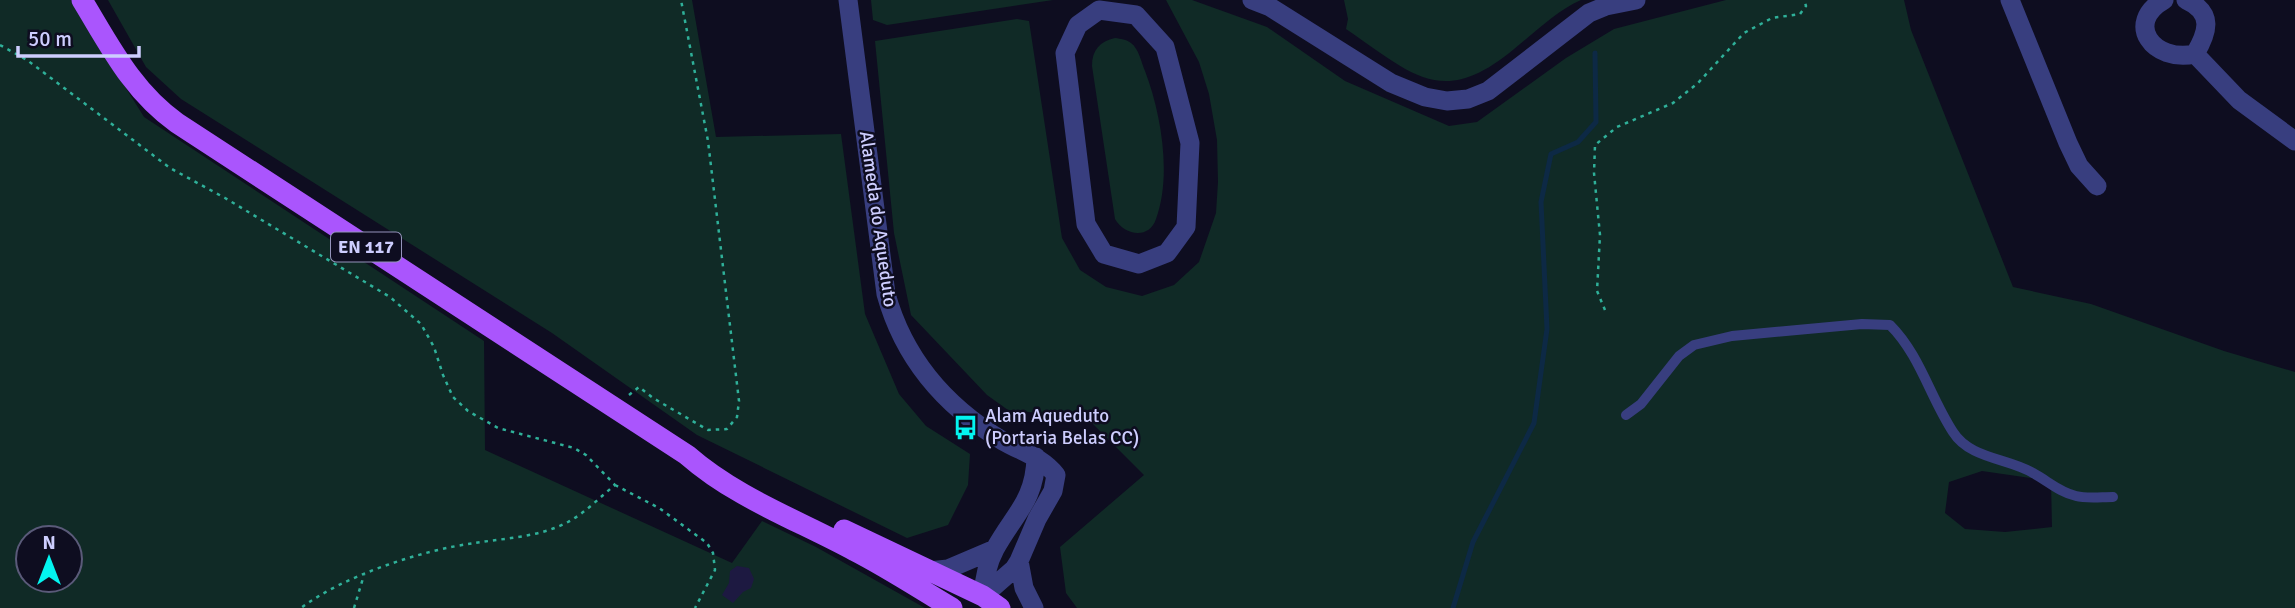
<svg xmlns="http://www.w3.org/2000/svg" width="2295" height="608" viewBox="0 0 2295 608" font-family="Signika,sans-serif">
<style>
.green{fill:#102a26;fill-rule:evenodd}
.lines{fill:none;stroke-linecap:round;stroke-linejoin:round}
.stream{stroke:#0d2945;stroke-width:5}
.building{fill:#1d1941}
.path{stroke:#2fb099;stroke-width:2.5;stroke-dasharray:3.5 5;stroke-linecap:butt}
.lane{stroke:#383e7f;stroke-width:10}
.street{stroke:#383e7f;stroke-width:19}
.primary{stroke:#aa55fd;stroke-width:21}
.labels{text-anchor:middle;dominant-baseline:central;stroke-width:5;stroke-linejoin:round;paint-order:stroke}
.shield{fill:#0e0d20;stroke:#9493bb;stroke-width:2}
.shield-label{font-size:18px;font-weight:bold;fill:#cdcdfe}
.street-label{font-size:19px;fill:#cdcdfe;stroke:#0e0d20}
.poi-label{font-size:19px;fill:#cdcdfe;stroke:#0e0d20;text-anchor:start}
</style>
<rect width="100%" height="100%" fill="#0e0d20"/>
<path class="green" d="M0 0H71L144 117 484 341 485 450 732 563 762 521 816 547 925 608H0ZM28 538H70V580H28Z
M108 0H692L716 137 841 134 865 314 899 394 926 426 970 454 968 485 948 525 907 538 697 435 552 333 181 99 146 67Z
M871 0H1053L887 25 873 20Z
M1166 0H1192L1267 27 1345 81 1449 126 1477 122 1566 58 1614 29 1726 0H1904L1911 30 2013 287 2091 304 2224 351 2295 372V608H1077L1066 593 1060 547 1144 475 1087 418 1008 410 987 395 911 315 894 233 875 41 1017 19 1029 21 1062 238 1080 270 1106 287 1142 296 1174 285 1199 262 1216 213 1218 182 1217 140 1209 94 1199 62ZM1982 471 2051 481 2052 527 2005 532 1965 529 1945 513 1949 482Z
M1344 0H1581C1558 10 1540 28 1520 44 1444 110 1416 77 1346 29L1348 19Z
M1115 38C1121 39 1126 39 1131 43 1139 49 1141 62 1145 71 1161 113 1172 175 1156 219 1149 240 1124 235 1115 219L1092 66C1092 50 1100 41 1115 38Z"/>
<g class="lines">
<path class="stream" d="M1453 608 1473 542 1534 423 1547 329 1541 202 1551 154 1578 142 1596 122 1595 53"/>
</g>
<path class="building" d="M737 566 749 568 754 579 751 588 743 592 733 603 722 595 729 583 730 571Z"/>
<g class="lines">
<path class="path" d="M0 45 27 60 170 168 225 198 390 297 421 324 434 347 443 375 453 397 468 411 498 428 574 448 586 455 615 485C600 497 585 513 568 522 540 537 506 538 475 543 422 550 343 576 301 608
M1605 310 1597 291 1600 235 1594 173 1595 145 1617 127 1673 103 1698 83 1744 33 1772 18 1800 14 1806 6 1804 0
M629 395 639 387 653 398 708 430 727 429 737 417 739 401 708 141 681 0
M615 485 659 508 707 543 713 553 715 570 695 608
M354 608 364 575"/>
<path class="lane" d="M1626 415 1641 404 1679 356 1694 345 1732 336 1862 324 1890 325C1920 355 1930 397 1953 432 1970 459 2008 458 2033 473 2048 481 2059 492 2076 496 2087 499 2101 497 2113 497"/>
<path class="street" d="M848 0 886 294C904 359 946 407 1003 441 1022 452 1042 457 1056 475L1053 491 1037 519 1019 561 1014 569 983 596
M1252 0 1270 7 1391 83 1425 97 1447 101 1468 99 1488 91 1589 13 1606 6 1636 0
M2010 0 2068 143 2079 166 2097 186
M2164 0C2124 23 2153 63 2195 54 2208 32 2214 13 2186 0
M1099 10 1136 15 1165 47 1190 143 1186 227 1167 253 1139 264 1104 254 1086 224 1065 53 1078 25Z
M2195 54 2239 100 2295 141
M1019 561 1024 588 1034 608
M929 571 948 569 995 549
M983 596C984 580 987 564 995 549 1014 514 1035 501 1036 457"/>
<path class="primary" d="M82 0C110 46 132 91 177 123L687 455C736 498 798 520 855 551 888 568 920 589 952 608
M844 530 983 596 1000 608"/>
</g>
<defs>
<symbol id="bus-bare" viewBox="-9 -9 18 18"><path d="M-5-6H5V4H4V6H2V4H-2V6H-4V4H-5ZM-3.5-4V0h7V-4ZM-3.5 1.2v1.5H-2V1.2ZM2 1.2v1.5H3.5V1.2Z" fill="#03f4f0" stroke="#0e0d20" stroke-width="2.5" paint-order="stroke"/></symbol>
</defs>
<g fill-rule="evenodd">
<use href="#bus-bare" x="948" y="410" width="35" height="35"/>
</g>
<g class="labels">
<rect class="shield" x="331" y="232.5" width="70" height="29" rx="5"/>
<g class="shield-label">
<text x="366" y="247">EN 117</text>
</g>
<g class="street-label">
<text transform="translate(878 219) rotate(82)">Alameda do Aqueduto</text>
</g>
<g class="poi-label">
<text x="985" y="416">Alam Aqueduto<tspan x="985" dy="22">(Portaria Belas CC)</tspan></text>
</g>
</g>
<g transform="translate(49 559)"><circle r="33" fill="#0e0d20" stroke="#5a5a79" stroke-width="2"/>
<path d="M0-5L12 26L0 18L-12 26Z" fill="#03f4f0"/>
<text y="-10" font-size="19" font-weight="bold" text-anchor="middle" fill="#cdcdfe">N</text>
</g>
<path d="M18 46v10h121v-10" fill="none" stroke="#cdcdfe" stroke-width="3.5"/>
<text x="28" y="46" font-size="21" fill="#cdcdfe" stroke="#0e0d20" stroke-width="5" paint-order="stroke">50 m</text>
</svg>
